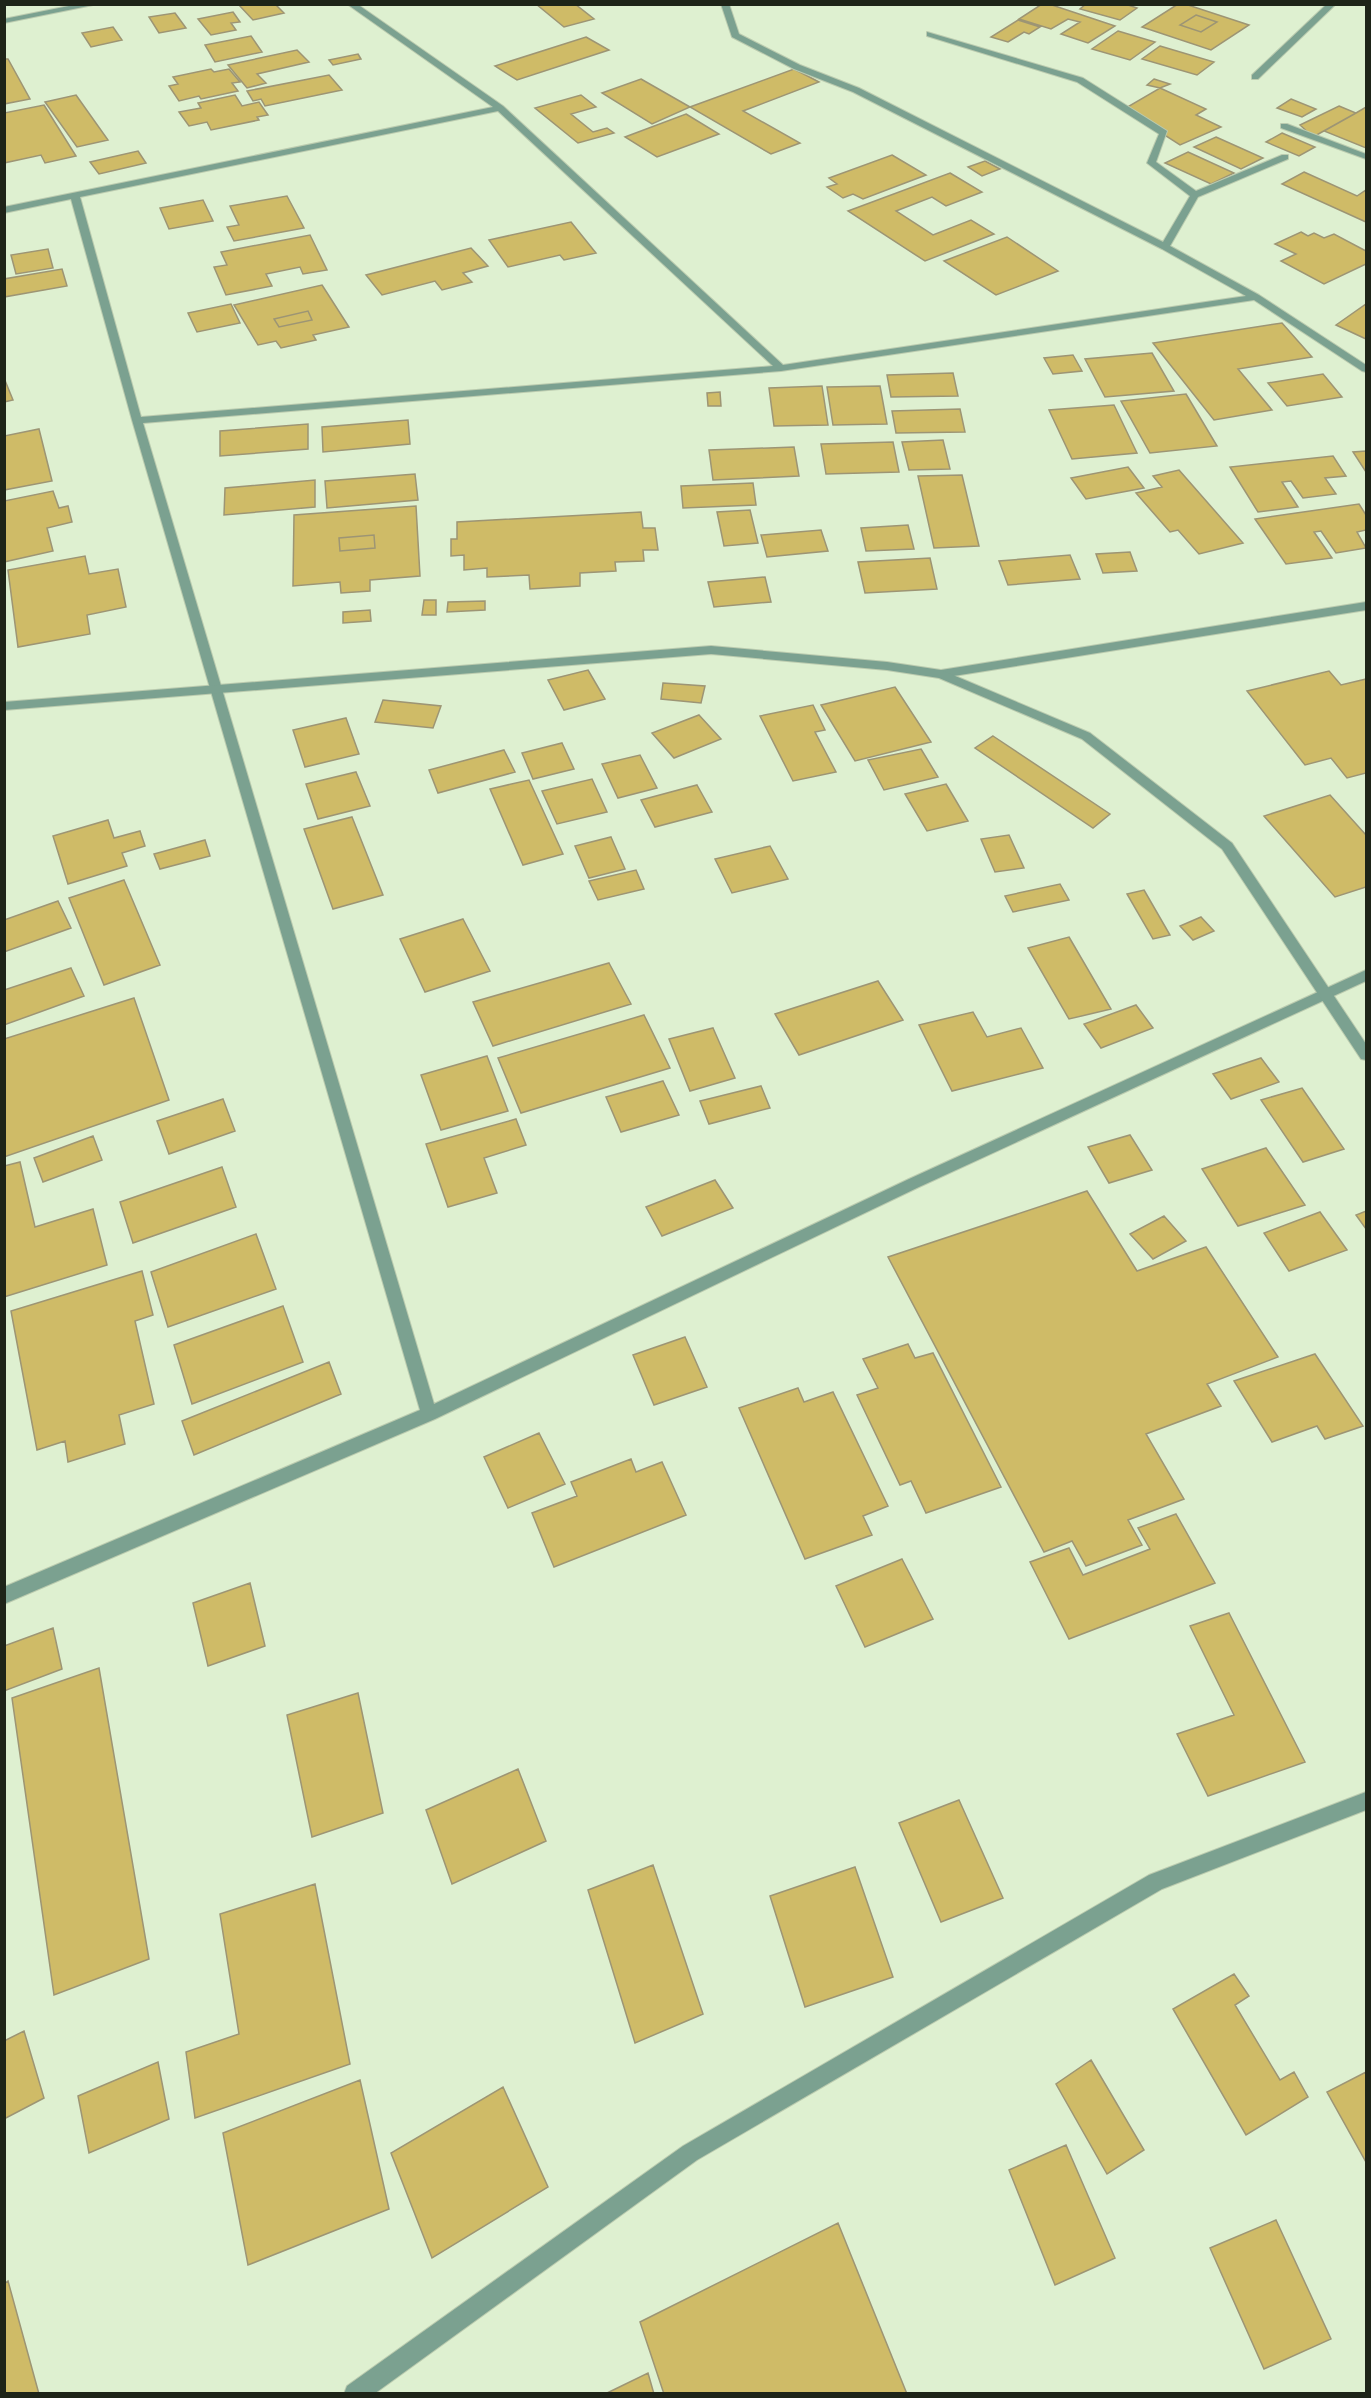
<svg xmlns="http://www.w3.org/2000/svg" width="1371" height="2398" viewBox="0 0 1371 2398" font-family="Quicksand,sans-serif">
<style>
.building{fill:#cfbb67;stroke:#9d9574;stroke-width:1.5;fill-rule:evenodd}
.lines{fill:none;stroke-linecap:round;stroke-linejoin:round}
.minor-casing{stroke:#bbcbaf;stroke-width:2}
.tertiary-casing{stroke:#bbcbaf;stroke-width:2}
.minor{fill:#7ba190;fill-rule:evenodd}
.tertiary{fill:#7ba190;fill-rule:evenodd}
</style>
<rect width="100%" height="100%" fill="#def0d0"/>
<path class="building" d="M238 4H275L284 13 253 20Z
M536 4H575L594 19 564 27Z
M1042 4H1049L1115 26 1088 43 1061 34 1080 22 1068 19 1051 29 1019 19Z
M1086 4H1125L1137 8 1120 20 1080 9Z
M1178 4H1185L1249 25 1211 50 1142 27ZM1196 15 1217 22 1201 32 1180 25Z
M233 12 240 22 231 23 236 30 211 35 198 19Z
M175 13 186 28 159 33 149 17Z
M1196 15 1217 22 1201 32 1180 25Z
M1018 20 1040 27 1029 34 1024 32 1008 42 991 37Z
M113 27 122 40 91 47 82 33Z
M1118 31 1155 42 1130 60 1092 49Z
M251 36 262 52 215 62 205 45Z
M586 37 609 50 517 80 495 66Z
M1160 46 1214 62 1197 75 1142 59Z
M297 50 309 62 257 74 266 83 247 88 228 65Z
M358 54 361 59 333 65 329 60Z
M4 59H8L30 99 4 104Z
M211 69 214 72 229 69 240 82 232 83 238 91 201 99 199 96 179 101 169 86 178 84 173 77Z
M794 69 819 82 743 111 800 143 771 154 690 107Z
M329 75 342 90 265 106 261 99 253 101 247 91Z
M641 79 690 107 652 124 602 93Z
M1154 79 1170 84 1160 88 1147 85Z
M1160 88 1206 109 1196 115 1221 127 1180 145 1124 109Z
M76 95 108 140 77 147 45 102Z
M235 95 242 106 259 102 268 115 257 117 259 120 211 130 207 122 189 126 179 112 201 108 198 103Z
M581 95 596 107 571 114 593 132 607 128 614 133 578 143 535 108Z
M1291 99 1316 109 1302 117 1277 108Z
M44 105 76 156 45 163 41 155 4 163V113Z
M1339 106 1356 113 1313 137 1300 125Z
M1366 107V148L1324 131 1356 113Z
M686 114 719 134 657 157 625 137Z
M1282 133 1315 147 1299 156 1266 142Z
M1216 137 1263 158 1241 169 1194 147Z
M138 151 146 163 99 174 90 162Z
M1188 152 1234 173 1211 184 1165 163Z
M892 155 926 175 863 199 853 194 843 198 827 187 837 184 829 178Z
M985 161 1000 169 982 176 968 167Z
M1304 172 1357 196 1366 190V222L1282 184Z
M950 173 982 192 946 206 932 197 896 211 933 235 971 220 994 234 925 261 848 211Z
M287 196 304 228 234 241 227 227 239 225 230 206Z
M203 200 213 221 169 229 160 208Z
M571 222 596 253 564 260 560 255 508 267 489 240Z
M1301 232 1308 236 1314 233 1324 238 1334 234 1366 251V264L1324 284 1281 261 1296 254 1275 244Z
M310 235 327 270 303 274 300 267 266 274 272 286 226 295 214 267 227 265 221 252Z
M1007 237 1058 271 996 295 944 261Z
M471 248 488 266 463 273 472 282 442 290 435 281 382 295 366 275Z
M48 249 53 268 16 274 11 255Z
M62 269 67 286 4 297V279Z
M322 285 349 327 313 335 316 340 281 348 276 341 258 345 234 305ZM308 311 312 320 279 327 274 319Z
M231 304 240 323 197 332 188 313Z
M1366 304V339L1336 325Z
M308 311 312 320 279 327 274 319Z
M1282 323 1312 357 1238 369 1272 410 1214 420 1153 343Z
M1152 353 1174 391 1105 397 1085 359Z
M1073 355 1082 371 1053 374 1044 358Z
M953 373 958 396 891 397 887 375Z
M1323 374 1342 397 1287 406 1268 383Z
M4 378 13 400 4 402Z
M822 386 828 425 774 426 769 388Z
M880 386 887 424 833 425 827 387Z
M720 392 721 406H708L707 393Z
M1186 394 1217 446 1150 453 1121 401Z
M1114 405 1137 453 1072 459 1049 410Z
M960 409 965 432 896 433 892 411Z
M408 420 410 444 323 452 322 427Z
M308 424V449L220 456V431Z
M39 429 52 481 4 490V436Z
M943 440 950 469 909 470 902 442Z
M893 442 899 472 826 474 821 444Z
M794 447 799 476 713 480 709 450Z
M1366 451V472L1353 452Z
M1333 456 1346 476 1325 478 1336 494 1303 498 1291 481 1282 482 1298 507 1258 512 1230 467Z
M1128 467 1144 488 1086 499 1071 478Z
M1179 470 1243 543 1199 554 1178 530 1170 532 1136 493 1162 487 1153 476Z
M415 474 418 500 327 508 325 481Z
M962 475 979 546 934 548 918 476Z
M315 480V507L224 515 225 488Z
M753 483 756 505 683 508 681 486Z
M53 491 59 508 68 506 72 522 47 528 53 551 4 562V501Z
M1359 504 1366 515V530L1357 532 1366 548 1336 553 1321 531 1314 532 1332 558 1286 564 1255 519Z
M416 506 420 576 370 580V591L341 593 340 582 293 586 294 515ZM374 535 375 548 340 551 339 538Z
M750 510 758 543 724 546 717 512Z
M641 512 643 528H655L658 550H643L644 561 615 562 616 571 580 573V586L530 589 529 575 487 577V568L464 570V555L451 556V539H457V522Z
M908 525 914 549 866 551 861 528Z
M821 530 828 551 767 557 761 535Z
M374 535 375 548 340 551 339 538Z
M1130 552 1137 571 1103 573 1096 554Z
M1070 555 1080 579 1008 585 999 561Z
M85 556 89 574 118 569 126 607 87 615 90 634 18 647 8 570Z
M930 558 937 589 865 593 858 562Z
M765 577 771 602 714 607 708 582Z
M424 600H436V615H422Z
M485 601V610L447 612 448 602Z
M370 610 371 621 343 623V612Z
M588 670 605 699 564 710 548 680Z
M1329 671 1341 685 1366 679V773L1347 778 1331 758 1305 765 1247 691Z
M663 683 705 686 701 703 661 699Z
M895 687 931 742 855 761 821 705Z
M383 700 441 706 433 728 375 722Z
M813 705 825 730 815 732 836 772 793 781 760 716Z
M699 715 721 739 674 758 652 733Z
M346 718 359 754 305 767 293 730Z
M993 736 1110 814 1093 828 975 748Z
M562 743 574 769 533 779 522 753Z
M921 749 938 777 884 790 868 760Z
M504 750 515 772 438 793 429 770Z
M640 755 657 788 618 798 602 764Z
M356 772 370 806 318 819 306 784Z
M592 779 607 812 557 824 542 791Z
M529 780 563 854 523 865 490 789Z
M946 784 968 821 927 831 905 794Z
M697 785 712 812 655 827 641 800Z
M1330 795 1366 835V887L1335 897 1264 816Z
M352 817 383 895 333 909 304 829Z
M108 820 114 838 140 831 145 846 122 853 127 866 68 884 53 836Z
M1009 835 1024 868 995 872 981 839Z
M611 837 625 869 589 878 575 846Z
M205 840 210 856 160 869 154 854Z
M770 846 788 879 732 893 715 859Z
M636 870 644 889 598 900 589 881Z
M124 880 160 965 104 985 69 898Z
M1060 884 1069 900 1013 912 1005 896Z
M1144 890 1170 935 1153 939 1127 894Z
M58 901 71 928 4 952V920Z
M1201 917 1214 931 1193 940 1180 926Z
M463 919 490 971 425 992 400 939Z
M1069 937 1111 1009 1069 1019 1028 948Z
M609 963 631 1004 493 1046 473 1002Z
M71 968 84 996 4 1025V990Z
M878 981 903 1020 799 1055 775 1014Z
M134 998 169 1100 4 1157V1039Z
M1136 1005 1153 1028 1101 1048 1084 1024Z
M973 1012 987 1037 1021 1028 1043 1068 952 1091 919 1025Z
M644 1015 670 1068 521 1113 498 1058Z
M713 1028 735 1078 690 1091 669 1039Z
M487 1056 508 1111 441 1130 421 1075Z
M1261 1058 1279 1082 1231 1099 1213 1074Z
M663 1081 679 1115 621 1132 606 1097Z
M761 1086 770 1108 709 1124 700 1101Z
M1302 1088 1344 1149 1303 1162 1261 1100Z
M223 1099 235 1131 169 1154 157 1121Z
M516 1119 526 1145 484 1158 497 1193 448 1207 426 1144Z
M1130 1135 1152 1170 1109 1183 1088 1147Z
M93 1136 102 1160 43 1182 34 1158Z
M1266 1148 1305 1205 1238 1226 1202 1169Z
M20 1162 35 1227 93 1209 107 1265 4 1297V1166Z
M222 1167 236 1207 133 1243 120 1202Z
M715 1180 733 1208 662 1236 646 1207Z
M1087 1191 1137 1271 1206 1247 1278 1357 1207 1384 1221 1406 1146 1434 1184 1499 1128 1520 1142 1545 1086 1566 1072 1541 1044 1552 888 1257Z
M1366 1211V1229L1356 1215Z
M1320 1212 1347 1250 1289 1271 1264 1233Z
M1164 1216 1186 1241 1153 1259 1130 1234Z
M256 1234 276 1289 168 1327 151 1272Z
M142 1271 153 1315 135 1321 154 1404 119 1415 125 1444 68 1462 65 1441 37 1450 11 1311Z
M283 1306 303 1362 192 1404 174 1345Z
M685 1337 707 1387 654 1405 633 1355Z
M908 1344 915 1358 933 1353 1001 1487 926 1513 911 1481 900 1485 857 1395 878 1388 863 1359Z
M1315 1354 1363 1426 1325 1439 1317 1426 1272 1442 1234 1381Z
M329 1362 341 1394 194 1455 182 1421Z
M798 1388 804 1402 833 1392 888 1506 863 1516 872 1535 805 1559 739 1408Z
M539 1433 565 1484 508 1508 484 1457Z
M631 1459 636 1472 662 1462 686 1515 554 1567 532 1513 577 1496 571 1482Z
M1176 1514 1215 1583 1069 1639 1030 1562 1069 1548 1083 1575 1150 1549 1138 1528Z
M902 1559 933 1619 865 1647 836 1586Z
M250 1583 265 1646 208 1666 193 1603Z
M1229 1613 1305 1762 1208 1796 1177 1734 1234 1715 1190 1626Z
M53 1628 62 1669 4 1691V1646Z
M99 1668 149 1959 54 1995 12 1698Z
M358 1693 383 1813 312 1837 287 1715Z
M518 1769 546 1841 452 1884 426 1810Z
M959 1800 1003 1898 941 1922 899 1823Z
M653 1865 703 2014 635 2043 588 1890Z
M855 1867 893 1977 805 2007 770 1896Z
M315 1884 350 2064 195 2118 186 2052 239 2034 220 1914Z
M1234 1974 1249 1996 1235 2005 1280 2080 1294 2072 1308 2097 1246 2135 1173 2009Z
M24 2031 44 2098 4 2119V2041Z
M1091 2060 1144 2150 1107 2174 1056 2084Z
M158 2062 169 2119 89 2153 78 2096Z
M1366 2072V2162L1327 2092Z
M360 2080 389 2209 248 2265 223 2133Z
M503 2087 548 2187 432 2258 391 2153Z
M1066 2145 1115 2258 1055 2285 1009 2170Z
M1276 2220 1331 2339 1264 2369 1210 2248Z
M838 2223 907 2394H664L640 2322Z
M8 2281 39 2394H4V2284Z
M648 2373 654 2394H605Z"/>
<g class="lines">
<defs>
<path id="minor" d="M79 4H98L4 23V19Z
M347 4H357L503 106 783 365 1246 296 1162 249 853 92 794 69 732 37 721 4H729L739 34 800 65 859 88 1163 242 1190 196 1147 163 1159 134 1077 82 927 36V32L1083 78 1167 131 1156 162 1196 191 1282 155H1288V159L1198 197 1170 246 1259 295 1366 365V372L1362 371 1254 300 781 371 143 423 434 1404 909 1179 1366 970V981L919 1187 435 1419 4 1604V1587L420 1410 132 420 71 199 4 213V207L493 107ZM498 111 773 366 141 417 80 197Z
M1327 4H1336L1258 79H1252V75Z
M1281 124H1287L1366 154V159L1281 128Z
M1366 602V610L941 678 935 674 941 670Z
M1366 1792V1810L1162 1889 697 2160 374 2394H344L347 2386 683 2146 1149 1875Z"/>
<path id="tertiary" d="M711 646 887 662 941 670 1090 733 1232 843 1366 1044V1060L1361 1059 1222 849 1082 739 939 678 887 670 711 654 4 710V702Z"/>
</defs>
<use href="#minor" class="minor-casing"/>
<use href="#tertiary" class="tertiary-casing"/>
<use href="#minor" class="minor"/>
<use href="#tertiary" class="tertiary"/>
</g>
<rect width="1371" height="2398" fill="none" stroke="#1e2418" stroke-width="12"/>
</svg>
